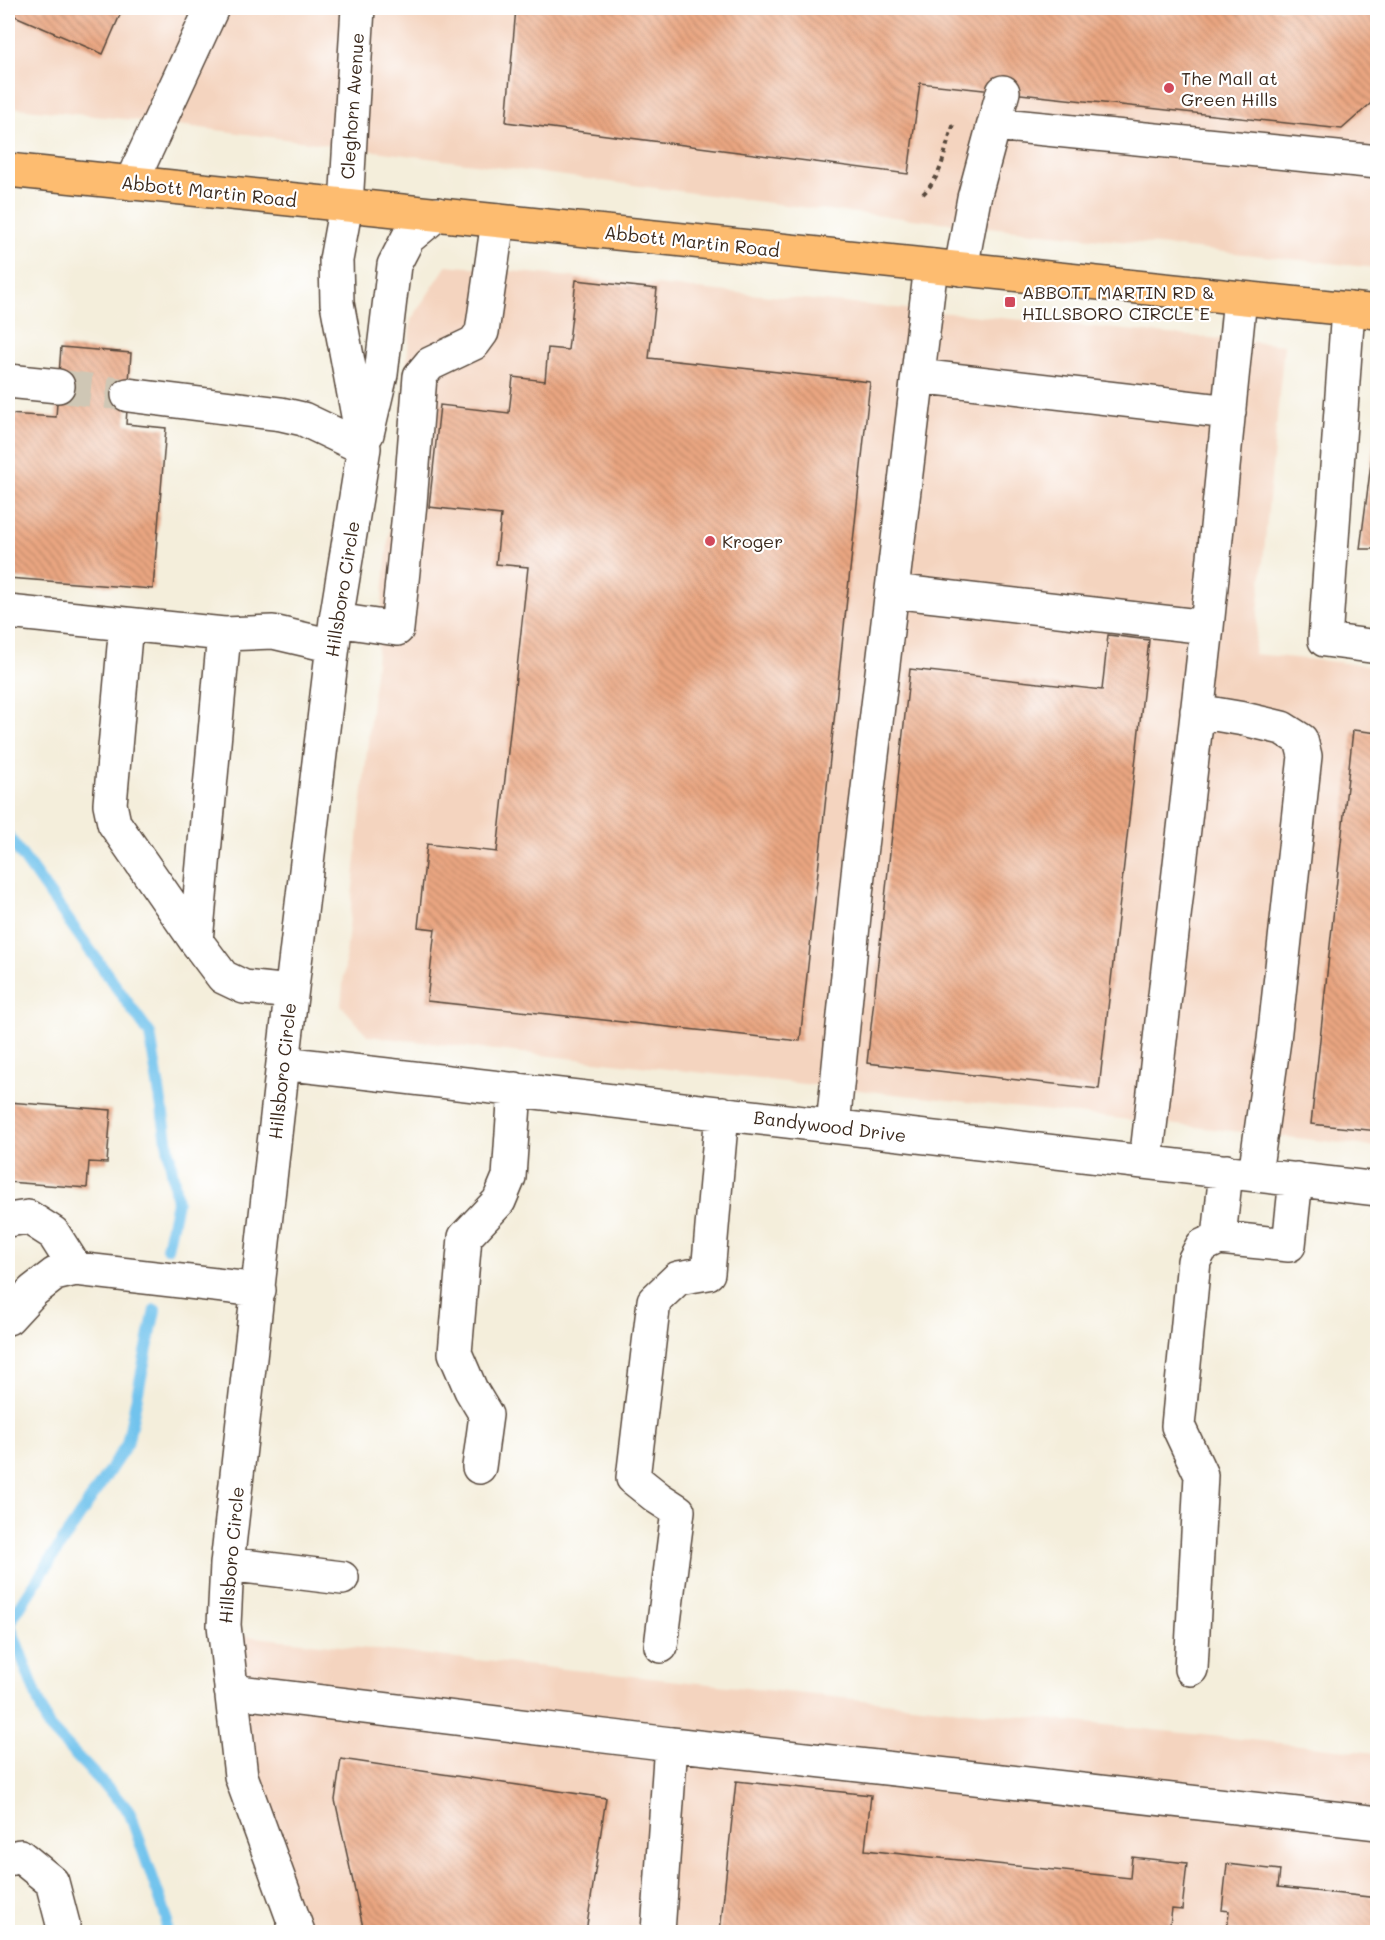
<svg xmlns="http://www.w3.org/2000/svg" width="1385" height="1940" viewBox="0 0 1385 1940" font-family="Mali,sans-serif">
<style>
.built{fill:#f4d4bf}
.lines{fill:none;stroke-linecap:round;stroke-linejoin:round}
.stream{stroke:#71c3ed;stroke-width:12}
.building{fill:url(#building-back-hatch)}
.minor-tunnel{stroke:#cfc7b5;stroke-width:33;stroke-dasharray:33 16;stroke-linecap:butt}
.minor-casing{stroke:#57473a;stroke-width:36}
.major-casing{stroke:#57473a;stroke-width:36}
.path{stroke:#57473a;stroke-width:4;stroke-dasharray:4.5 4.5;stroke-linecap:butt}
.minor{stroke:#fff;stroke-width:33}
.major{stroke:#fdbc70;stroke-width:33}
.poi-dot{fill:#d1495b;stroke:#fff;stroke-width:2}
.labels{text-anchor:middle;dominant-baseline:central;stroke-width:4.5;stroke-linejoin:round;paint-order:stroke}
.poi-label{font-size:18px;fill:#3b2a1e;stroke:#fff;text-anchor:start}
.street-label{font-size:18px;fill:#3b2a1e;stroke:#fff}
</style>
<defs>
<pattern id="building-back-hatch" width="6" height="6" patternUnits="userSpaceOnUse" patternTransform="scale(1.5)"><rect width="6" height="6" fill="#eaa681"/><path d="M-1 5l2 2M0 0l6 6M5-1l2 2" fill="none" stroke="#bf8769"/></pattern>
</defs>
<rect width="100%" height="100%" fill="#fff"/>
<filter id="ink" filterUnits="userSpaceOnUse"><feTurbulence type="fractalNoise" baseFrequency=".0167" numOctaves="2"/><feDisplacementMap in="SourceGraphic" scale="12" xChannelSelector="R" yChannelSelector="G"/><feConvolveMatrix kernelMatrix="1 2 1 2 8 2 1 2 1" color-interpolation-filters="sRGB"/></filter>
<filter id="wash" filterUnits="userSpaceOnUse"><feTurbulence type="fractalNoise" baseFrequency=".008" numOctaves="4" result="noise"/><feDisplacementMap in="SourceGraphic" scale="24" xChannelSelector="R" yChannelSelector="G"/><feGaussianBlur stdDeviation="1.35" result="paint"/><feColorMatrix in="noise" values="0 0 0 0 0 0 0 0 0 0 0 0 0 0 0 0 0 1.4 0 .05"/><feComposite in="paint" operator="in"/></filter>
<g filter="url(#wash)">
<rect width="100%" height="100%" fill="#f4eedb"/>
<path class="built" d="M8 8H1377V268L808 208 171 124 8 107Z
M447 265 1284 345 1254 654 1377 666V1147L368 1036 341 1005 411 320Z
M225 1634 1377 1753V1932H298L241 1776Z"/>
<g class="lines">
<path class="stream" d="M8 836 150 1034 177 1202 167 1248
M155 1310 127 1444 9 1623 48 1726 129 1811 167 1919 166 1932"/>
</g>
<g id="blocks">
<path class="building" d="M8 8H123L103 54 8 13Z
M516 8H1378V97L1342 129 920 83 908 174 506 122Z
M576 280 657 289 649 358 870 382 800 1041 427 1001 435 929 418 927 427 844 497 852 528 567 496 564 501 515 429 507 440 405 509 413 513 377 545 381 548 348 568 350Z
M61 347 131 353 126 424 166 428 153 589 8 578V414L56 417Z
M1376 425H1378V549H1360Z
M1108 635 1149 640 1099 1089 867 1063 910 669 1102 690Z
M1353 730 1378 733V1131L1311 1124Z
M8 1102 111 1110 107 1163 89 1162 87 1188 8 1182Z
M341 1759 606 1798 586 1932H364L335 1800Z
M736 1781 871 1795 865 1850 1130 1878 1132 1857 1187 1863 1182 1910 1172 1909 1169 1932H720Z
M1227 1864 1280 1870 1278 1887 1378 1898V1932H1227L1229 1911 1222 1910Z"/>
</g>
</g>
<g filter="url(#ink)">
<use href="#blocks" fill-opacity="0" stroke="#57473a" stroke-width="1.5"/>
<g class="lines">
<path class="minor-tunnel" d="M58 386 128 395"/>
<defs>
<path id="minor" d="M994 124 1003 92
M131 183 212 8
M961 269 974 198 994 124 1378 162
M1348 309 1325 640 1378 647
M918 376 1229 412
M8 381 58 386
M128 395 281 414 303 419 364 448
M367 434 381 374 394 265 408 238 437 214
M892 591 1207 627 1240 298
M8 612 224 634 273 632 333 646
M336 620 397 629 410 503 420 376 430 364 474 343 482 332 498 221
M126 624 110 804 114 823 196 941 223 977 244 987 291 992
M1197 711 1244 719 1282 728 1301 740 1305 756 1274 1040 1255 1174
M196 941 224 634
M283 1063 1378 1189
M833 1126 860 855 931 266
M1146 1162 1207 627
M1226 1171 1219 1238 1289 1245 1296 1179
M8 1220 28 1217 53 1233 76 1269
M8 1318 33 1291 55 1274 76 1269 259 1290
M479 1467 486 1415 471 1390 455 1353 465 1237 499 1201 509 1177 515 1089
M227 1564 342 1578
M661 1646 678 1511 658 1498 633 1478 654 1301 678 1278 708 1273 722 1113
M1191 1669 1201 1475 1178 1426 1194 1261 1202 1246 1219 1238
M231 1691 671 1744 658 1932
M671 1744 1378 1823
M8 1859 20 1856 52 1882 63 1924 62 1932
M298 1932 241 1776 224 1625 227 1564 283 1063 336 620 364 448 337 303 336 260 346 205 358 8"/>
<path id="major" d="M8 170 1378 312"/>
</defs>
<use href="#minor" class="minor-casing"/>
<use href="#major" class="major-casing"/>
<path class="path" d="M923 194C947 170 942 150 955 122"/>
<use href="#minor" class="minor"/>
<use href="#major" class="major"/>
</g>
</g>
<g class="poi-dot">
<circle cx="1169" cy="88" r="6"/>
<rect x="1004" y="296" width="12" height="12" rx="3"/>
<circle cx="710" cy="541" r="6"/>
</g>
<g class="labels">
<g class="poi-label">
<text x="1181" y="78">The Mall at<tspan x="1181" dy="21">Green Hills</tspan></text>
<text x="1022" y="292">ABBOTT MARTIN RD &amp;<tspan x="1022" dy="21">HILLSBORO CIRCLE E</tspan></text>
<text x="722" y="541">Kroger</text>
</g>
<g class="street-label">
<text transform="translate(352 106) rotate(-86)">Cleghorn Avenue</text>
<text transform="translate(209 191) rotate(6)">Abbott Martin Road</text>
<text transform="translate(692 241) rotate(6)">Abbott Martin Road</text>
<text transform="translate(342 589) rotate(-81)">Hillsboro Circle</text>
<text transform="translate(282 1071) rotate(-84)">Hillsboro Circle</text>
<text transform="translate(830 1126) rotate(7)">Bandywood Drive</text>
<text transform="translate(231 1555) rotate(-85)">Hillsboro Circle</text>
</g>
</g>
<rect width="1385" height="1940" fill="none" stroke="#fff" stroke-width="30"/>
</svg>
